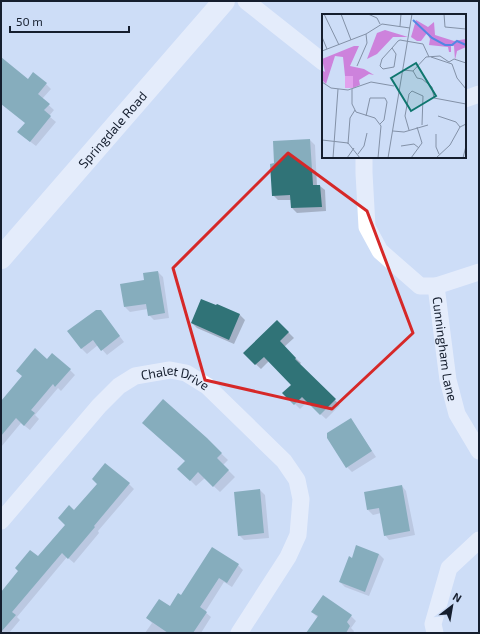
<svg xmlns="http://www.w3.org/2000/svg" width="480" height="634" viewBox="0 0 480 634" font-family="'Exo 2',sans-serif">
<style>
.shadow{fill:#0003}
.building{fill:#307377}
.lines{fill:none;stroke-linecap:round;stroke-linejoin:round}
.minor{stroke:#fff;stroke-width:17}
.major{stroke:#fff;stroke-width:22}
.marked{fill:none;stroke:#d62828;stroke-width:3;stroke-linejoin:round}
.labels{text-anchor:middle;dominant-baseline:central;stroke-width:3;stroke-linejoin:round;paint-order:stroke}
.street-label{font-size:13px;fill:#151e2e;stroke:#cdddf7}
.inset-river{fill:none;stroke:#5387e3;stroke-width:2}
.inset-road{fill:none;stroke:#8391a7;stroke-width:1}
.view{fill:#0f766e;fill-opacity:0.15;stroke:#0f766e;stroke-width:2}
.inset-edge{fill:none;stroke:#151e2e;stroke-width:2}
</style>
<rect width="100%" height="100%" fill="#cdddf7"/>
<path class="shadow" d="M1 59 28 80 46 84 51 89 42 99 54 110 49 116 56 122 36 146 24 137 26 123 1 95Z
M310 140 315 145 317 186H320L325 190 326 211 297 213 292 208V200H278L273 195 275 164Z
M158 272 163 277 169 318 154 320 149 315 148 309 130 312 125 307 146 281Z
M217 305 240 315 245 320 234 344 197 328 192 323 217 306Z
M105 317 124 342 107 355 98 345 87 354 82 349 69 332Z
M277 321 294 338 284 347 301 363 299 365 340 405 326 419 307 402 300 409 284 393 292 385 269 361 261 369 244 353Z
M48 360 70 370 75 375 61 391 58 388 35 415 39 419 30 430 21 423 1 447V402Z
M351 420 355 425 376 457 352 472 347 467Z
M206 439 228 460 223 465 235 477 220 492 205 478 196 486 179 469Z
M129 484 134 489 98 531 99 533 74 563 67 557 17 617 20 620 9 633H1V593L38 558 66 525 75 511Z
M402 486 406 491 415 535 389 540 385 535 381 513 373 515 368 510Z
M260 490 265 495 269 538 244 540 239 535Z
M379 554 384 559 369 596 345 587 340 582 352 559Z
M238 565 243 570 232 587 224 582 205 612 211 617 201 633H145L152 623 147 618 170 607 181 596Z
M312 612 351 616 356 621 351 628 354 631 353 633H307L318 618Z"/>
<path class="building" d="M1 57 28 79 33 72 47 83 38 94 50 104 44 110 51 116 30 142 17 132 25 123 1 104Z
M310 139 313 185H320L322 207 291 208 290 195 272 196 270 164 274 163 273 141Z
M158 271 165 313 148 316 146 304 124 307 120 284 144 280 143 273Z
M201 299 216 305 217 304 240 314 229 340 191 323Z
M96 310H101L120 336 101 351 93 340 81 349 67 331Z
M277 320 289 332 280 341 296 358 295 359 336 399 320 415 302 397 294 405 282 393 291 385 264 357 255 365 243 353Z
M35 348 47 359 52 353 71 369 55 387 53 384 31 410 35 413 24 426 16 418 1 436V401L22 376 16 371Z
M163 399 207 438 222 453 217 458 229 470 213 487 198 472 190 481 177 469 185 461 142 423Z
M351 418 372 451 346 468 327 438V433Z
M105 463 130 483 94 526 95 527 68 559 62 553 12 612 16 615 1 632V592L18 571 15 568 30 550 38 556 65 525 58 518 69 505 74 510 97 484 92 479Z
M402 485 410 531 384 536 379 508 367 510 364 492Z
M260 489 264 533 238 536 234 492Z
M356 545 379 554 365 592 339 582 349 556 352 558Z
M212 547 239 564 227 583 219 578 200 607 207 612 193 633H168L146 618 159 599 170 606 178 593 181 595Z
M323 595 352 615 347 622 350 626 346 633H306L318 616 311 612Z"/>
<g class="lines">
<g class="minor">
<path d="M246 1 323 62"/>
<path d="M465 99 479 94"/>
<path id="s1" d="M364 157V173L367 227 380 251 420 286H436L448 380 457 414 479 451"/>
<path d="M436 286 479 272"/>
<path id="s2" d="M1 521 99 406 119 386 135 376 170 370 186 373 207 386 284 461 297 480 301 499 298 535 288 557 239 633"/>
<path d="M435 633 433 624 449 568 479 540"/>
</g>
<path class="major" id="s3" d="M1 258 224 1"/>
</g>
<path d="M0 0H480V634H0ZM288 153 367 211 413 333 332 409 205 380 173 268Z" fill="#cdddf7" fill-opacity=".55" fill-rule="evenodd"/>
<path class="marked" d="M288 153 367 211 413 333 332 409 205 380 173 268Z"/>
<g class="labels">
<g class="street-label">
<text stroke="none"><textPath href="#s3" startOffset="170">Springdale Road</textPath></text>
<text stroke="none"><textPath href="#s1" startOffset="230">Cunningham Lane</textPath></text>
<text stroke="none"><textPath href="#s2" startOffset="240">Chalet Drive</textPath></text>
</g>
</g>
<g transform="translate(322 14)">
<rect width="144" height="144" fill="#cdddf7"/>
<path d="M23 62H31V74H23Z" fill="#e1a0ed"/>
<path d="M94 6 106 13 112 8 113 21 132 27 144 25V33L135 37 133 46 132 32H129V38H127L126 33 107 31 108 25 105 19 99 27H95L89 23ZM63 16 86 23H71L55 40 45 45 55 19ZM32 32H37L28 52 42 55 52 61 47 60 37 66 38 71 31 74V62H23L21 43 13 42 4 70 0 66V56L3 58 0 45Z" fill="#cd82dc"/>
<path class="inset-river" d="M91 6 110 24 123 31H130L135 27 144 31"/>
<path class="inset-road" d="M2 0 17 31M19 0 29 26M46 0 55 4 58 10M122 0 123 13 144 15M78 12 79 0M0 23 5 35M70 34 74 40 72 53 61 55 58 52 60 45 70 34 76 27 78 26 101 30 107 43M0 37 44 20 60 10 88 14M109 43 130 50 135 64 144 75M127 48 132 45 144 49M35 52 45 29 44 20M81 56 91 57 104 43 118 42 127 48M91 57 95 64 100 65 110 73 112 84 144 90M0 68 9 74 26 76 49 68 72 72M30 75V90L34 98 53 104 59 112 56 144M0 86V105M44 102 48 84H63L65 88 62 106 58 110M116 102 134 108 138 113M87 116 83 102 87 80 90 77 101 82 100 111M71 117 82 118 106 111M114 120V133L117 140M0 126 26 129 38 144M26 130 28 104 33 96M79 132 92 130 97 134M36 140 42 132 45 119M11 144 16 75M25 144 32 134M66 144 90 0M89 144 100 129 95 113M114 144 128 131 138 113 144 110M141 144 144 132"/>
<path class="view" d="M94 49 114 82 89 97 69 64Z"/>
<rect width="144" height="144" class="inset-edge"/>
</g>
<rect width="480" height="634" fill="none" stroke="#151e2e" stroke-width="4"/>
<g transform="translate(452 606) rotate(31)" stroke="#cdddf7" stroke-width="3" paint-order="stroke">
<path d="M0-3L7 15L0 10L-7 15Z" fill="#151e2e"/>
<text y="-6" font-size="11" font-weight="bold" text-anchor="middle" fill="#151e2e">N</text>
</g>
<path d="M10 26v6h119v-6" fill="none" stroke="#151e2e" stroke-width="2"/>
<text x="16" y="26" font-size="12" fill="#151e2e" stroke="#cdddf7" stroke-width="3" paint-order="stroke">50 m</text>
</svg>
